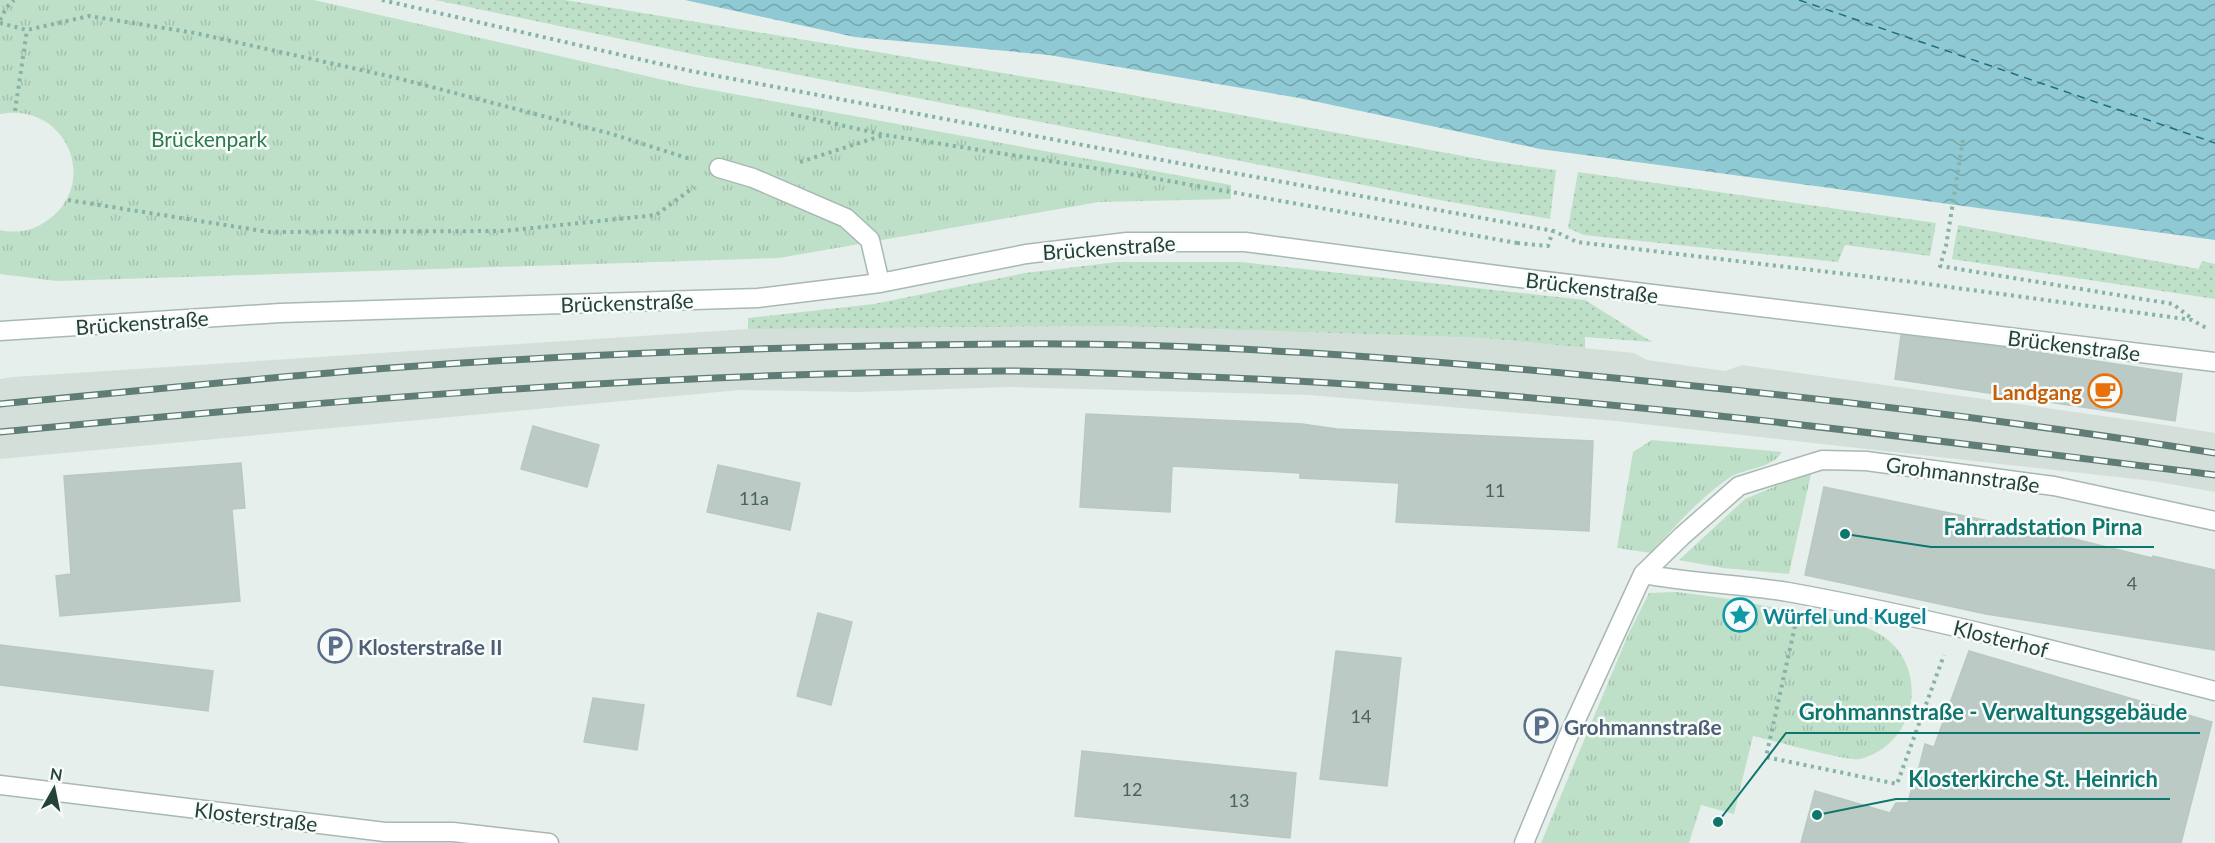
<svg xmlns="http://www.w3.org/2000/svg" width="2215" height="843" viewBox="0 0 2215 843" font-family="Lato,sans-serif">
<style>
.built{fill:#d4dfda}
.grass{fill:url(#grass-dots)}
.park{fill:url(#park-tufts)}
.water{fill:url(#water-waves)}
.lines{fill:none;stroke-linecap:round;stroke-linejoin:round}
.ferry{stroke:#1c6f80;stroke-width:1.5;stroke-dasharray:8 6;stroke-linecap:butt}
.building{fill:#bbcac4;stroke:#b8c9c2;stroke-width:1.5}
.minor-casing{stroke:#a8b8b2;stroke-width:21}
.path{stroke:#86b3a5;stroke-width:4;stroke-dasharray:3 4.5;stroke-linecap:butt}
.minor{stroke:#fff;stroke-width:18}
.rail-casing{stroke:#5f7d75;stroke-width:7}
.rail{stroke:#f7fbf9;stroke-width:4.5;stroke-dasharray:14;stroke-linecap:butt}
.labels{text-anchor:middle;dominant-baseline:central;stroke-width:5;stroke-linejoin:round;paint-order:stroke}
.number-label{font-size:18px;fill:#4a645c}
.park-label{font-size:21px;fill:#2d7a4b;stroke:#f7fbf9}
.street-label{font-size:21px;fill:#24423a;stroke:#f7fbf9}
.food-label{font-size:21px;font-weight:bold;fill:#c56008;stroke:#f7fbf9;text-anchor:end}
.culture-label{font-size:21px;font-weight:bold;fill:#0d838f;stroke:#f7fbf9;text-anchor:start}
.service-label{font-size:21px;font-weight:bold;fill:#4e5e75;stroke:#f7fbf9;text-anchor:start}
.leader{fill:none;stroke:#0f766e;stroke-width:2}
.callout-dot{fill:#0f766e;stroke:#f7fbf9;stroke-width:2}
.callout-label{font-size:22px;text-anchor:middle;font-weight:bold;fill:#0f766e;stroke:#f7fbf9;stroke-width:5;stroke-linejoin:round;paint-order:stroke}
</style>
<defs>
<pattern id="grass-dots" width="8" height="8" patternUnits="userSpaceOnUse" patternTransform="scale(1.5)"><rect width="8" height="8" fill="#bfe0c8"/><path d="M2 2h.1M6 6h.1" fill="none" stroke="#a4c1ad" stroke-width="1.8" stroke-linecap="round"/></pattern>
<pattern id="park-tufts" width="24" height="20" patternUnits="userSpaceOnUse" patternTransform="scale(1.5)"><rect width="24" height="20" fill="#bfe0c8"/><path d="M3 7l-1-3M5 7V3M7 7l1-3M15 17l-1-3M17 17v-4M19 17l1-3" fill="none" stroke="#a4c1ad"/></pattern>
<pattern id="water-waves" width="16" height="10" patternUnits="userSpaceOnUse" patternTransform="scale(1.5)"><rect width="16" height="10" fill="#8ec9d4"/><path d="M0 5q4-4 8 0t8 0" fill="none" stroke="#74a5ad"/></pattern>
</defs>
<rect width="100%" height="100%" fill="#e6efeb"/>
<path class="built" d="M1116 326 1483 338 1634 353 1647 360 1725 371 1742 365 2159 424 2215 433V492L2153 481 1616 421 1309 395 1009 387 858 392 740 390 0 459V379L13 377 748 329Z"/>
<path class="grass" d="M435 0H565L1105 90 1490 161 1556 170 1550 219 1445 201 697 55Z
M1578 172 1936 223 1930 256 1845 245 1838 262 1584 235 1568 228Z
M1958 225 2199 269 2202 261 2215 264V299L1952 259Z
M1117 262H1241L1585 300 1652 342 1585 337V348L1483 338 1116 326 748 329V318L874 304 1025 273Z"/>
<path class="park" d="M0 0H314L690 86 1231 185V199L1099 202 779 258 57 281 0 274V230C13 233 28 232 40 225 103 191 70 101 0 114Z
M1652 440 1782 452C1770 470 1746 467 1729 478 1700 498 1674 527 1651 553L1617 548 1633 452Z
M1811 474 1789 574 1723 568 1679 560 1745 499 1795 478Z
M1676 592C1725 597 1772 607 1820 617 1840 621 1863 623 1881 635 1931 666 1917 745 1860 759 1849 762 1771 740 1753 736L1734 814 1701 805 1689 843H1541L1628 635 1649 593Z"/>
<path class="water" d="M685 0H2215V240L1540 149 1299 98 1049 55 855 37Z"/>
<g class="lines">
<path class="ferry" d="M1799 0 2215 143"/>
</g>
<path class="building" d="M1901 335 2022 350 2182 374 2175 421 1895 379Z
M1086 414 1302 424 1337 429 1593 441 1589 531 1396 522 1399 483 1300 478V473L1172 466 1170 512 1080 507Z
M533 426 599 445 587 487 521 469Z
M241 463 245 508 232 509 240 601 60 616 56 576 71 574 64 476Z
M718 465 800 483 790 530 707 512Z
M1824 487 2066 537 2152 558 2153 556 2215 570V650L1986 614 1805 575Z
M818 613 852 622 831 705 797 696Z
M0 645 213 671 208 711 0 685Z
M1336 651 1401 658 1387 786 1320 779Z
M1969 651 2212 722 2181 843H1801L1815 791 1890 813 1896 803H1908L1913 783H1915L1925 744 1934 747Z
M593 698 644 705 637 750 584 742Z
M1082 751 1296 773 1290 838 1075 816Z"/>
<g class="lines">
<defs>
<path id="minor" d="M719 168 753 178 846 218 870 240 880 283
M0 331 280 313 758 298 880 283 1026 254 1127 242H1245L1512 277 2215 362
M1643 574C1691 583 1740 584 1788 592 1932 618 2073 655 2215 691
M0 785 385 832H453L549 843
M1524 843 1568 737 1643 574 1682 536 1739 486 1822 460 1866 461 2054 486 2215 521"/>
</defs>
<use href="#minor" class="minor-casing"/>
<path class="path" d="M382 0 691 71 1178 163 1554 231 1577 242 1913 282 2192 320 2206 328
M0 20 6 8 14 0
M0 23 27 30 89 16 195 33 397 78 612 134 690 159
M15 111 27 30
M791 114 885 135 1113 171 1517 243 1516 246
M1963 140 1946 246 1940 266 2173 304 2191 318
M800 162 884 135
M68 200 269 232 504 231 656 215 694 187
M1517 243 1548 246 1553 231
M1795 626 1766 757 1897 784 1944 655"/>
<use href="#minor" class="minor"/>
<defs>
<path id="rail" d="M0 404C130 392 259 378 389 368 593 353 799 346 1003 344 1197 342 1391 357 1583 375 1795 395 2005 419 2215 453
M0 432C334 400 668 372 1003 371 1062 371 1122 374 1182 376 1528 388 1872 432 2215 475"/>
</defs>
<use href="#rail" class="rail-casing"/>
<use href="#rail" class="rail"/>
</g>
<defs>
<symbol id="cafe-ring" viewBox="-11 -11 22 22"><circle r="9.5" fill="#f7fbf9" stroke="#e8710a" stroke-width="1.5"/><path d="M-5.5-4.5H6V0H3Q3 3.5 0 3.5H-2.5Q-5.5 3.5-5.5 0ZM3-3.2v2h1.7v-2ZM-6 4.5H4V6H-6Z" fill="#e8710a"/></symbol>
<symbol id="sight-ring" viewBox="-11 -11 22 22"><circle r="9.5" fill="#f7fbf9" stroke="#0f9aa8" stroke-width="1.5"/><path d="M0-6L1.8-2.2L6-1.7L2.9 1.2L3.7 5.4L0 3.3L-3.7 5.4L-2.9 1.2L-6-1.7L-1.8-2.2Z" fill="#0f9aa8"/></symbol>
<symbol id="parking-ring" viewBox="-11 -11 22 22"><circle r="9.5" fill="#f7fbf9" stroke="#5c6f8a" stroke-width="1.5"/><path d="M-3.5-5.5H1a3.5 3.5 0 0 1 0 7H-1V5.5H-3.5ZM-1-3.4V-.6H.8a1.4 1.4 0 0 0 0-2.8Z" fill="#5c6f8a"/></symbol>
</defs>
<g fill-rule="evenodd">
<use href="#cafe-ring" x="2086" y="372" width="38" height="38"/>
<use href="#sight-ring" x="1721" y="596" width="38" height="38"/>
<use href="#parking-ring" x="316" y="627" width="38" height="38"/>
<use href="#parking-ring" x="1522" y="707" width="38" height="38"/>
</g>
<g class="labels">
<g class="number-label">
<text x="1495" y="490">11</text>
<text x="754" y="498">11a</text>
<text x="2132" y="583">4</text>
<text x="1361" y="716">14</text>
<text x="1132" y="789">12</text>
<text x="1239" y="800">13</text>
</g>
<g class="park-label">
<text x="209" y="138">Brückenpark</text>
</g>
<g class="street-label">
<text transform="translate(1109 247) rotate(-4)">Brückenstraße</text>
<text transform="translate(1592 287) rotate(7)">Brückenstraße</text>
<text transform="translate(627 302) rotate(-2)">Brückenstraße</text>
<text transform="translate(142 322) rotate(-4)">Brückenstraße</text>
<text transform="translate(2074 345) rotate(7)">Brückenstraße</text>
<text transform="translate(1963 474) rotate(8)">Grohmannstraße</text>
<text transform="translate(2001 638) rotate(14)">Klosterhof</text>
<text transform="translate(256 816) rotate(7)">Klosterstraße</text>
</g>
<g class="food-label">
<text x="2082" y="391">Landgang</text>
</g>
<g class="culture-label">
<text x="1763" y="615">Würfel und Kugel</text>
</g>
<g class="service-label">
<text x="358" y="646">Klosterstraße II</text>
<text x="1564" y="726">Grohmannstraße</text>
</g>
</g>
<path class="leader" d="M1845 534L1931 547H2154M1718 822L1786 733H2200M1817 815L1896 799H2170"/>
<g class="callout-dot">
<circle cx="1845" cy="534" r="6"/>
<circle cx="1718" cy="822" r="6"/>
<circle cx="1817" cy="815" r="6"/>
</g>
<g class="callout-label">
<text x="2043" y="535">Fahrradstation Pirna</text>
<text x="1993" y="720">Grohmannstraße - Verwaltungsgebäude</text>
<text x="2033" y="787">Klosterkirche St. Heinrich</text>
</g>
<g transform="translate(54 789) rotate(9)" stroke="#f7fbf9" stroke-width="4.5" paint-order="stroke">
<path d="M0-4.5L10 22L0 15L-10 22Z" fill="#24423a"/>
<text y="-9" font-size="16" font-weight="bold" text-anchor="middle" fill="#24423a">N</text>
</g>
</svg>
